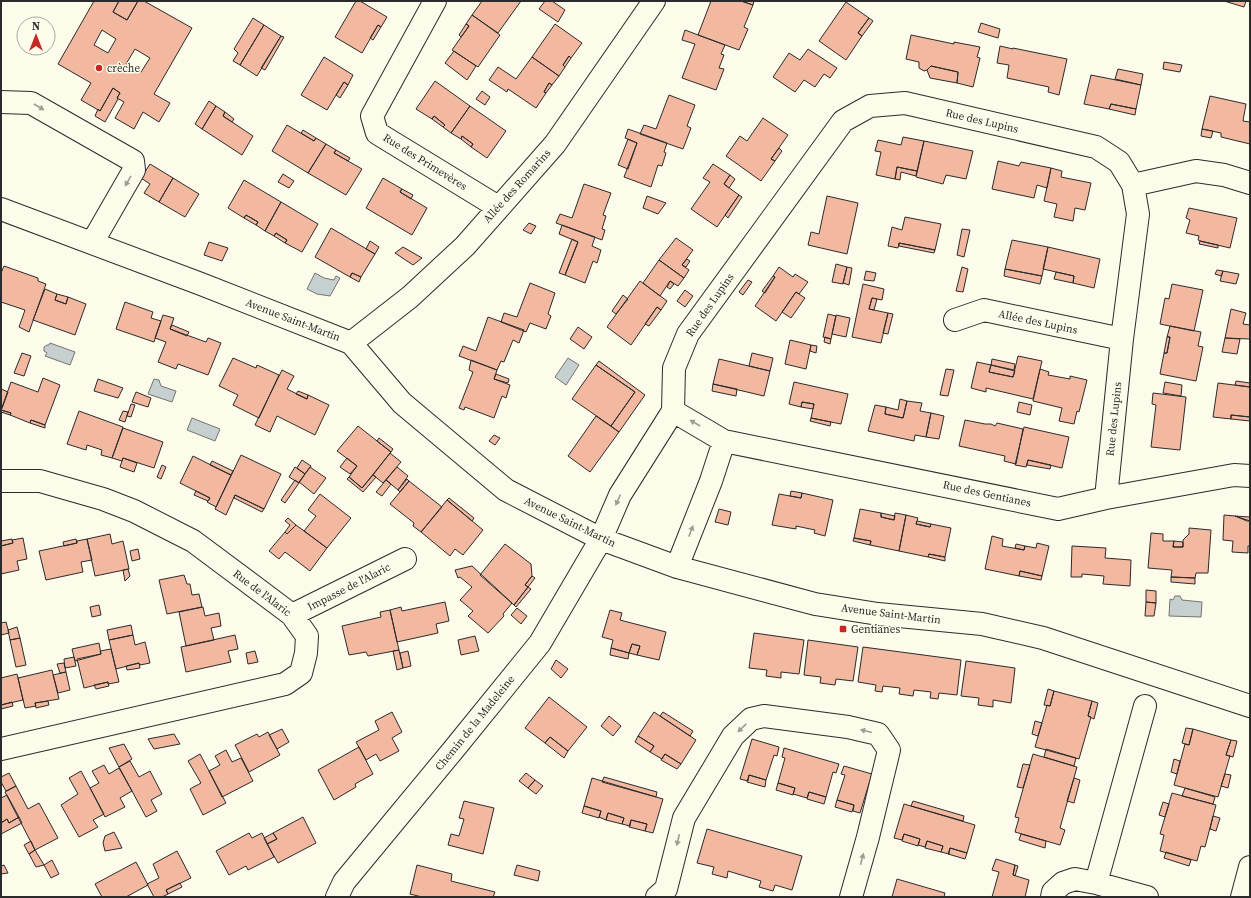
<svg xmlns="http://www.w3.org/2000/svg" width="1251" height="898" viewBox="0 0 1251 898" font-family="'Source Serif 4',serif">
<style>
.water{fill:#c7d0d0;stroke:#74746e}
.building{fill:#f2b8a0;stroke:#2b2b2b;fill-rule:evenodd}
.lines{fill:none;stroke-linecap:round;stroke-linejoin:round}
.minor-casing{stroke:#2b2b2b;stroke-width:24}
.minor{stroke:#fdfbea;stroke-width:22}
.oneway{fill:#9e9d94}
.poi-dot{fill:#c62828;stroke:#fdfbea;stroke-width:1.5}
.labels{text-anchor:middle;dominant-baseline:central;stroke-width:3;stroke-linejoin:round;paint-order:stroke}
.poi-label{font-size:11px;fill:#2b2b2b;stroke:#fdfbea;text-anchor:start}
.street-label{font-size:11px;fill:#2b2b2b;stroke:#fdfbea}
</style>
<rect width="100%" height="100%" fill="#fdfbea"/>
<path class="water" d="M315 273 324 278 334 280 336 276 340 278 330 296 317 294 307 289Z
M50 343 75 352 70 365 45 356 47 353 44 351V347L47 345H49Z
M568 358 579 365 566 385 555 377Z
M154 379 159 380 161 386 176 391 172 402 148 394Z
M192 418 220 429 215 441 187 430Z
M1175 596H1180L1182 600 1202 602 1201 617 1169 616 1170 599 1173 600Z"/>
<path class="building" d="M94 1H119L113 12 127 20 138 1H144L192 28 154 94 170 103 159 122 143 112 134 129 115 118 124 102 117 98 120 93 113 88 100 111 81 100 91 83 58 64ZM102 30 116 39 108 53 94 45ZM135 49 150 58 141 72 126 64Z
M119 1H138L127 20 113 12Z
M356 1H360L387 17 381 27 378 25 362 53 335 37Z
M482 1H521L498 33 472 15Z
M545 1H552L565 10 558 22 539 9Z
M711 1H741L753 5 744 27 748 29 739 50 698 35Z
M741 1H754L753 5Z
M1224 1H1246L1244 7Z
M846 2 869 18 858 33 862 36 846 60 819 41Z
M472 15 500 35 478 67 452 50 469 26 466 24Z
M253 18 264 25 240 65 233 61 238 53 234 49Z
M869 18 873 21 862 36 858 33Z
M981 23 1000 29 998 38 978 32Z
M466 24 469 26 461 37 459 35Z
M555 24 582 43 571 58 569 56 563 65 565 67 559 76 532 57Z
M264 25 281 36 257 76 240 65Z
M378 25 381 27 373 40 370 38Z
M685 30 725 45 721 54 724 55 719 68 724 69 716 90 682 78 695 44 682 40Z
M911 35 954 44V42L980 47 977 57 980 58 973 87 957 83 958 72 931 66 927 70 924 71 919 68V62L906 59Z
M281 36 284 37 265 70 261 68Z
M1000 46 1013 49V48L1067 59 1059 95 1048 92 1049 87 1007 78 1009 65 997 63Z
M808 49 837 68 830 78 824 74 815 87 804 80 795 92 773 77 789 53 800 60Z
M454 51 476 66 467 80 445 63Z
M569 56 571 58 565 67 563 65Z
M324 57 353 75 348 85 344 82 327 110 301 95Z
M532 57 559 76 552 85 549 83 544 92 546 93 536 108 508 89 507 92 489 80 498 67 516 79Z
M1164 62 1182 65 1180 72 1163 69Z
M931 66 958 72 957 83 930 78 927 70Z
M1118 69 1143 74 1141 85 1115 79Z
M1091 75 1141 85 1136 109 1111 104 1109 109 1084 104Z
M435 81 470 106 451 133 443 127 445 125 434 116 432 119 416 109Z
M344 82 348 85 340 98 336 95Z
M549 83 552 85 546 93 544 92Z
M113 88 120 93 117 98 118 99 105 122 95 116 98 109 100 111Z
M482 91 490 97 485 105 476 99Z
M669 95 695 105 687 126 691 128 683 149 640 134 644 125 656 129Z
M1210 96 1246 104 1243 121 1250 122V144L1221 137V133L1202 129Z
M209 101 216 106 202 129 195 124Z
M1111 104 1136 109 1135 115 1109 109Z
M216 106 225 112 223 116 253 136 242 155 202 129Z
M470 106 506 131 487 158 471 147 473 144 462 136 461 139 451 133Z
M225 112 234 119 232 122 223 116Z
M434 116 445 125 443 127 432 119Z
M763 118 788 135 771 159 775 161 761 181 726 156 740 136 747 141Z
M287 125 314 141 316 138 326 144 308 173 272 151Z
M628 129 667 143 664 152 666 153 662 166 658 165 651 187 624 177 637 143 625 138Z
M1202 129 1213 131 1211 138 1201 136Z
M303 130 316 138 314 141 301 133Z
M462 136 473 144 471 147 461 139Z
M903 137 924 141 917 171 897 167 895 179 876 175 881 152 875 151 878 140 901 145Z
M628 139 637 143 628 169 618 165Z
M924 141 973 151 966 179 946 175 943 184 916 177Z
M326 144 336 150 334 153 362 169 346 195 308 173Z
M779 148 782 151 775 161 771 159Z
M336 150 350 158 348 161 334 153Z
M998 161 1019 166 1021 162 1051 168 1047 188 1037 185 1034 198 992 189Z
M150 164 173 178 159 202 144 193 150 184 141 178Z
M713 164 730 175 724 184 739 195 717 227 691 209 710 182 703 178Z
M897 167 917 171 916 176 901 172 900 180 895 179Z
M1051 168 1062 171 1061 177 1091 183 1085 210 1075 208 1073 221 1054 217 1057 204 1044 201Z
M283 174 294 181 289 188 278 182Z
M730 175 735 179 729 188 724 184Z
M173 178 199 194 185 217 159 202Z
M383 178 402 189 400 192 427 208 412 235 366 208Z
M244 180 281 202 265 231 256 225 258 222 246 215 244 218 228 208Z
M584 184 611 193 603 215 606 216 602 229 605 230 602 240 556 223 560 214 572 218Z
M402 189 413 195 411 199 400 192Z
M739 195 742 197 728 218 725 215Z
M647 196 666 203 658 214 643 208Z
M827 196 858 203 847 254 808 245 811 232 819 234Z
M281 202 318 224 302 252 285 243 287 240 276 233 274 236 265 231Z
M1189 208 1237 218 1230 248 1200 241 1198 240 1199 236 1186 233 1190 220 1186 218Z
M246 215 258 222 256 225 244 218Z
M905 217 941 224 935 250 899 243 898 248 888 246 892 227 902 230Z
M529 223 536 226 531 234 523 230Z
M562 225 595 237 592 246 601 250 597 263 593 261 585 283 565 275 578 242 559 234Z
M331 228 375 254 361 277 352 273 350 277 315 257Z
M962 229 970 230 964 257 957 255Z
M276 233 287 240 285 243 274 236Z
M676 238 693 250 682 265 689 270 684 278 659 260Z
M572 239 578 242 565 275 559 273Z
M1012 240 1048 247 1042 276 1005 269Z
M370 241 379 247 375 254 366 249Z
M1200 241 1218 245V248L1199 244Z
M209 242 228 248 222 261 204 255Z
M899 243 935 250 934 253 899 246Z
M403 247 422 258 413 265 395 253Z
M1048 247 1100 259 1094 288 1073 283 1074 276 1043 269Z
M687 259 690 261 686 267 682 265Z
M659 260 684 278 678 286 670 281 660 296 643 283Z
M836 264 847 267 843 284 832 282Z
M4 266 38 278V281L46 284 29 332 19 327 25 310 1 302V273Z
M779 267 793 277 795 274 808 282 799 294 796 292 776 321 755 306 775 277 773 276Z
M847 267 852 268 849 285 843 283Z
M962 267 968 269 963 292 956 291Z
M1005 269 1042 276 1040 284 1004 276Z
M1217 270 1223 271 1221 276 1215 274Z
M866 271 876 273 874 281 864 280Z
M1223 271 1239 274 1236 284 1220 281Z
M1056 272 1074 276 1073 283 1054 279Z
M352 273 361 277 359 282 350 277Z
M773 276 775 277 765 293 762 291Z
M748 280 752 282 743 295 739 292Z
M640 281 667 301 661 310 657 307 631 345 607 327Z
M670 281 674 284 670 289 667 287Z
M530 283 555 293 548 314 551 316 546 329 530 323 526 332 501 322 504 313 517 317Z
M863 284 884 289 882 300 872 298 869 309 888 313 881 343 852 337Z
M1172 284 1203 290 1194 331 1160 324 1165 298 1169 299Z
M45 289 57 294 55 300 66 304 68 297 86 304 75 335 33 320Z
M685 290 693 296 685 307 677 301Z
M796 292 805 298 791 318 782 312Z
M57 294 68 297 66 304 55 300Z
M623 295 628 299 616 314 612 311Z
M872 298 877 299 874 310 869 309Z
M125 302 153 312 151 318 161 321 154 342 116 329Z
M657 307 661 310 649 326 645 324Z
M1231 309 1246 313 1243 324 1250 325V339L1225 338Z
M888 313 893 314 888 334 883 333Z
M828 314 836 316 831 339 823 337Z
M163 315 174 318 170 329 206 342 208 338 221 343 208 375 178 364 176 369 158 362 166 342 155 338Z
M836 315 850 318 846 337 832 334Z
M488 317 524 330 519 343 513 340 504 362 501 361 497 370 459 356 463 346 476 351Z
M172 325 189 332 187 336 170 329Z
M1170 326 1201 332 1198 346 1203 347 1196 381 1160 374 1164 353H1167L1170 337H1167Z
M578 327 592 337 584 349 570 339Z
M825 337 831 339 830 344 824 342Z
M1167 337H1170L1167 353H1164Z
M1225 338 1240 339 1237 354 1222 352Z
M790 340 811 345 806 369 785 364Z
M811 345 817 346 816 353 810 351Z
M22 353 31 356 24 376 14 373Z
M752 353 773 358 770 371 749 366Z
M1018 356 1042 361 1033 399 986 388V392L971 388 977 362 991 365 989 372 1013 377Z
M233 358 256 368 257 365 279 375 259 418 233 405 238 395 219 386Z
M719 359 770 371 764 396 713 384Z
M992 359 1015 364 1014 370 991 365Z
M471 360 497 370 494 379 510 385 506 398 502 396 494 418 465 407 464 410 459 408 473 372 469 370Z
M599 361 645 395 619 432 611 426 635 392 596 365Z
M596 365 635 392 611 426 572 399Z
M991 365 1015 371 1013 377 989 372Z
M946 369 954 370 948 396 940 395Z
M1040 369 1049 372 1048 375 1070 379V376L1087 380 1079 412 1077 411 1074 424 1059 421 1062 408 1033 401Z
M282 370 294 376 287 389 307 399 308 395 329 405 315 435 277 416 270 432 255 425Z
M496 374 509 379 508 383 494 379Z
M43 378 60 385 45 425 31 420 30 423 10 415 11 413 1 410 11 382 38 392Z
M98 379 123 388 118 398 94 391Z
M1236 381 1250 383V387L1235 385Z
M794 382 848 394 841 424 811 418 814 404 802 402 801 407 789 404Z
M1165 382 1182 385 1181 396 1163 393Z
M1218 383 1250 387V417L1231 415V419L1213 417Z
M713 384 737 389 736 396 712 391Z
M1 389 8 392 1 411Z
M298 391 308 395 307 399 296 394Z
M136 392 151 398 148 407 132 402Z
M1153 393 1186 397 1180 450 1151 447 1156 405 1152 404Z
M900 399 907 401 903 418 885 414 886 407 898 410Z
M907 401 922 403 920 411 931 413 926 437 915 435 914 441 868 431 875 405 886 407 885 414 903 418Z
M802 402 814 404 813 409 801 407Z
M1019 402 1032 405 1030 415 1017 412Z
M131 404 135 405 131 417 127 416Z
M1 410 11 413 10 415 1 412Z
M79 411 123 427 112 458 101 455 102 450 87 445 86 450 67 444Z
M123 411 128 412 125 422 119 420Z
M931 413 944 416 939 439 926 437Z
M1231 415 1250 417V421L1231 419Z
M596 416 619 432 590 472 568 456Z
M811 418 831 422 830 426 810 421Z
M31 420 45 425V428L30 423Z
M965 420 985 424H991L995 426 997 423 1023 429 1016 464 1004 461 1005 456 959 446Z
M358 426 391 452 362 488 349 477 357 466 337 451Z
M1024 427 1069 437 1062 468 1028 460 1026 467 1015 465Z
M123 428 163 442 154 468 123 458 122 461 112 458Z
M494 435 500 438 495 445 489 441Z
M379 438 393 449 391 452 377 441Z
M390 453 401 462 383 483 373 475Z
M241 455 281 474 264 509 235 495 226 515 215 509Z
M193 456 231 475 216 507 207 502 210 498 180 483Z
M123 458 137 463 134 472 120 467Z
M347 458 357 466 350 474 340 467Z
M302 460 311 466 305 474 297 468Z
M1028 460 1051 465 1050 469 1027 465Z
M212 461 233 471 231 475 210 465Z
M162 465 166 467 161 479 157 477Z
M295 467 305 474 299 483 289 477Z
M310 467 326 478 314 494 299 482Z
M397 467 408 476 398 490 386 480Z
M373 475 376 477 363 492 347 479 349 477 362 488Z
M407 479 409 481 400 492 398 490Z
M295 480 299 483 285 503 281 500Z
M386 480 391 484 382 496 376 492Z
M409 481 442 507 421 532 413 526 414 523 390 504Z
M196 491 210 498 208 501 194 495Z
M791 491 802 493 801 498 790 496Z
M802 493 833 500 825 536 814 533 815 530 796 526V529L772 525 779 494 801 498Z
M320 494 351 518 327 548 304 531 316 516 308 510Z
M235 495 264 509 262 512 234 498Z
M449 498 474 518 472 521 447 500Z
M447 500 483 530 463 555 455 549 450 556 421 532Z
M719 509 731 512 728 525 715 522Z
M860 509 881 513V517L894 520 895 513 906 515 899 551 870 545 871 541 854 538Z
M881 513 895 516 894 520 881 517Z
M906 515 918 518 916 524 930 527 931 524 951 528 945 557 929 554 928 557 899 551Z
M1224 515 1235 516 1250 521V546H1248V553L1232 552 1233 541 1223 540Z
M1235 516 1250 517V521H1247Z
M288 518 296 525 287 534 285 532 290 525 285 521Z
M917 521 931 524 930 527 916 524Z
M296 525 327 548 310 571 285 552 279 559 269 551 285 532 287 534Z
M1189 528 1211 530 1208 573H1196L1195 578 1171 577 1172 570 1148 568 1151 533 1163 534V541H1174L1173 547H1183V540L1189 534Z
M110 534 112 544 123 541 129 569 95 576 87 539Z
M992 536 1003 539 1002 546 1024 550 1025 546 1036 548 1037 543 1049 546 1042 576 1020 571 1019 576 985 569Z
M23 538 27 559 17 561 19 570 1 574V546L13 543 12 540Z
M854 538 871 541 870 545 853 541Z
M12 539 13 543 1 546V541Z
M76 539 77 543 64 546 63 542Z
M87 539 92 560 81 562 83 572 46 580 39 551 77 543V541Z
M1174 541 1183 542V547H1173Z
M505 544 531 564 532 576 525 585 528 587 514 605 480 575Z
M1016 544 1025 546 1024 550 1015 548Z
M1072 546 1106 548 1105 558 1131 560 1130 586 1103 584 1104 576 1082 574V577H1071Z
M138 549 140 559 132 561 130 551Z
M929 554 945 557V561L928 557Z
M472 566 512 603 503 614 504 616 488 633 468 616 473 611 460 600 472 587 460 577 458 578 455 570Z
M128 569 130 576 125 581 123 570Z
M1020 571 1042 576 1041 580 1019 576Z
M184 575 187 584H190L192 595 199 594 202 607 167 614 159 580Z
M532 576 535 578 528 587 525 585Z
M1171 577 1195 578V584L1171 582Z
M528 587 531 589 516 607 514 605Z
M1146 590 1156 591V603L1146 602Z
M445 602 449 621 436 624 438 633 397 642 390 610 401 607 402 611Z
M1146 602 1156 603 1154 616H1145Z
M99 605 101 615 92 617 90 607Z
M203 607 205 616 219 613 221 626 211 628 214 640 186 646 179 612Z
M517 608 527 616 521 624 511 615Z
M390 610 399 650 368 656 366 652 349 655 342 626 381 617 380 612Z
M610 610 622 613 620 620 666 632 659 660 637 655 640 646 632 644 629 653 611 648 613 640 602 637Z
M6 622 9 633 1 635V623Z
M131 625 133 635 109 640 107 630Z
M17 627 20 638 10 640 8 630Z
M754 633 804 640 799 674 781 672V678L766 676 767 670 749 668Z
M133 635 135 645 145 642 150 663 140 665 139 663 116 669 109 640Z
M235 635 238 649 228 651 231 662 186 672 181 647Z
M475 636 479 651 461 655 458 640Z
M20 638 26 665 16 667 10 640Z
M808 640 858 647 853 681 836 679 835 685 820 683 821 677 804 675Z
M99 643 101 654 75 661 72 649Z
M632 644 640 646 637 655 629 653Z
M863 647 961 660 957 695 939 693 938 699 930 698 931 692 914 690 913 696 899 694 900 688 883 686 882 692 875 691 876 685 858 682Z
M611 648 629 653 628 659 610 655Z
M111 649 119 682 108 684V682L84 688 77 659 101 654 100 651Z
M399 650 403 668 397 670 393 651Z
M255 651 258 662 248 664 246 653Z
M408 651 411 666 403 668 400 653Z
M74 657 76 666 65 668 64 659Z
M556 660 568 669 561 678 551 669Z
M966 661 1015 668 1011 703 993 700V707L978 705 979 698 961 696Z
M64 663 66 672 60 673 57 664Z
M139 663 140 668 127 670 126 666Z
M52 670 59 699 35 703 36 706 25 708 18 678Z
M66 672 70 690 58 693 53 675Z
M17 674 23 700 1 705V678Z
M108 682 109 686 96 689 94 685Z
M1048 689 1054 691 1050 706 1044 705Z
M1054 691 1092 701 1088 716 1091 717 1079 759 1035 747 1047 705 1050 706Z
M549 697 587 727 568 751 550 737 545 743 525 728Z
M48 701 49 705 36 708 35 703Z
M1092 701 1098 703 1094 719 1088 716Z
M12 702 13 706 1 709V705Z
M392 712 402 732 392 738 399 751 380 761 376 754 366 760 356 742 379 730 375 721Z
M654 712 696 740 681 764 665 754 662 759 650 752 654 746 638 736Z
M663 712 693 731 690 736 660 716Z
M609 716 621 726 613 736 601 726Z
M1035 721 1042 723 1038 736 1032 734Z
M1186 728 1193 729 1189 745 1182 743Z
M282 729 289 742 277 749 269 735Z
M1193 729 1231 740 1226 755 1230 756 1218 797 1174 785 1185 744 1189 745Z
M268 732 280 755 249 772 235 745 257 734 259 737Z
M174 734 180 744 154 749 148 739Z
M638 736 654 746 650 752 635 742Z
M550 737 568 751 564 758 545 743Z
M752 739 779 747 777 756 774 755 766 780 749 775 748 781 740 779Z
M1231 740 1237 741 1233 757 1226 755Z
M124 744 132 759 119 767 109 748Z
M359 747 373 774 355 784 356 787 334 800 318 770Z
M784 748 839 764 836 773 833 772 826 797 809 792 807 798 793 794 795 788 778 783 785 758 782 757Z
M1046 749 1076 758 1074 766 1044 757Z
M226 750 232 762 241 758 253 781 222 797 209 771 220 765 215 756Z
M200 754 226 803 203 815 190 789 201 783 188 761Z
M665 754 681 764 677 769 661 760Z
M1033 754 1077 767 1060 828 1065 830 1060 845 1015 832 1019 818 1015 817Z
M1174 759 1180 761 1177 774 1171 772Z
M130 761 139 777 150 771 162 794 151 800 157 811 146 817 119 767Z
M1023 764 1030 765 1023 788 1017 787Z
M104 765 109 774 119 768 132 791 120 798 125 807 105 817 90 788 99 783 92 771Z
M844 766 872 774 860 813 853 811 854 805 837 800 845 775 841 774Z
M81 771 104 814 93 820 98 827 79 837 61 805 78 794 69 778Z
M9 773 16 786 6 791 1 782V777Z
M526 773 535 780 528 788 519 781Z
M1225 774 1231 775 1228 788 1221 786Z
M749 775 766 780 765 787 747 782Z
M604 777 657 792 656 797 602 782Z
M592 778 663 799 653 833 645 831 647 824 631 820 630 826 622 824 624 818 608 813 606 820 599 817 601 811 584 806Z
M1074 778 1080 780 1074 803 1067 801Z
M535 780 543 786 536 794 528 788Z
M778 783 795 788 793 795 776 790Z
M16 786 28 809 39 803 58 838 35 850 5 792Z
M1185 788 1215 797 1213 804 1182 796Z
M809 792 826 797 824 804 807 799Z
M1172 793 1216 805 1205 847 1201 846 1197 861 1160 851 1164 835 1160 834Z
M7 795 19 817 9 823 7 819 1 823V798Z
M837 800 854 805 852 812 835 807Z
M464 801 494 808 483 854 448 845 451 834 459 836 464 819 459 818Z
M913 801 964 816 963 821 911 806Z
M1163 802 1169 804 1165 817 1159 815Z
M904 804 975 825 967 853 950 848 949 854 941 852 943 846 927 841 925 847 918 845 920 839 904 834 902 840 894 838Z
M584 806 601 811 599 818 582 813Z
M608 813 624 818 622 824 606 820Z
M1213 816 1220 818 1216 831 1210 829Z
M19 817 22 823 1 834V823L7 819 9 823Z
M303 817 316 843 278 863 267 844 277 839 273 833Z
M631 820 647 824 645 831 629 827Z
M707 829 802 856 792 890 775 885 773 891 759 887 761 881 728 871 727 878 712 874 714 867 697 863Z
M114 832 122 848 105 851 103 843 105 836Z
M249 833 252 838 262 833 274 857 248 870 246 866 229 875 216 851Z
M273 833 277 839 267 844 264 838Z
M904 834 920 839 918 846 902 841Z
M1021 834 1046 841 1045 848 1019 840Z
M31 841 35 850 29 854 24 845Z
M927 841 943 846 941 852 925 848Z
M950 848 967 853 965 859 948 854Z
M35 850 44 865 36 867 29 854Z
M177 851 191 878 166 890 168 894 162 897H154L147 884 159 878 153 864Z
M1166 852 1191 860 1189 866 1164 858Z
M996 859 1015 865 1013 875 1029 880 1025 897H992L999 872 992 870Z
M52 860 59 874 51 878 44 865Z
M136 862 148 885 126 897H102L95 884Z
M4 865 8 873 1 874V866Z
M417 865 452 874 451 881 495 892 493 897H422L410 894Z
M517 865 540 871 538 881 514 875Z
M1015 865 1018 866 1015 876 1013 875Z
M897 879 945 893 944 897H892Z
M180 883 182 887 168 894 166 890Z"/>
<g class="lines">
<defs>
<path id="minor" d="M435 1 372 116 377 133 498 207
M1 102 31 103 133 161 134 170 92 243
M1133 185 1196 171 1224 175 1250 183
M1 209 201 284 351 343 402 403 506 490 601 539 677 567 815 604 878 614 982 624 1043 638 1250 706
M955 320 984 310 1122 339
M351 343 410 297 465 246 555 144 654 1
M673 411 674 368 688 334 843 121 870 106 905 103 1096 147 1119 162 1133 185 1138 214 1122 339 1106 498
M724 441 1058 509 1106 498 1234 475 1250 476
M1 481H40L103 499 134 511 193 541 292 615 307 636 306 653 301 673 285 684 1 749
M292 615 405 559
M1096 883 1145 706
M337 897 344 882 454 749 540 643 601 539 620 495 673 411 724 441 711 481 677 567
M657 897 666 889 684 818 733 736 751 719 764 716 848 727 878 734 889 750 868 837 851 897
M1052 897 1053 892 1063 883 1075 879 1096 883 1147 897
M1242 897 1250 867"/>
</defs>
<use href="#minor" class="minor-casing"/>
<use href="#minor" class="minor"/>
</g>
<defs><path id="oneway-solid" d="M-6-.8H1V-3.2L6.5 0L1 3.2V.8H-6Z"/></defs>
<g class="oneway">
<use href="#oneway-solid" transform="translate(39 107) rotate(30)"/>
<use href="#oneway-solid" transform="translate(128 181) rotate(120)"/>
<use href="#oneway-solid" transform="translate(695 423) rotate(-150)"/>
<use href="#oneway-solid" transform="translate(618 500) rotate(114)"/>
<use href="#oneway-solid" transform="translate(691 531) rotate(-69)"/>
<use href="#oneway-solid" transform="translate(742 728) rotate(136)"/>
<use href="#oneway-solid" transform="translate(866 731) rotate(-166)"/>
<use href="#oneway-solid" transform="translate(678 840) rotate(104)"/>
<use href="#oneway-solid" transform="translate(862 859) rotate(-75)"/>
</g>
<g class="poi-dot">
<circle cx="99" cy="68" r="4"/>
<rect x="839" y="625" width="8" height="8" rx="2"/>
</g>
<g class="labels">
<g class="poi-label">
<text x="107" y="68">crèche</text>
<text x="851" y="629">Gentianes</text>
</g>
<g class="street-label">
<text transform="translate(982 121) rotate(13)">Rue des Lupins</text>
<text transform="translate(425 162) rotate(32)">Rue des Primevères</text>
<text transform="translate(517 186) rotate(-48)">Allée des Romarins</text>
<text transform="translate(710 305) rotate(-55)">Rue des Lupins</text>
<text transform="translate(293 320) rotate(21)">Avenue Saint-Martin</text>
<text transform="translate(1038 322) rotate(12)">Allée des Lupins</text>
<text transform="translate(1114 419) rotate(-84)">Rue des Lupins</text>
<text transform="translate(987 494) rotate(12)">Rue des Gentianes</text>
<text transform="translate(570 522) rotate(26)">Avenue Saint-Martin</text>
<text transform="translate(349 587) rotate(-27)">Impasse de l'Alaric</text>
<text transform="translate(262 593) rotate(37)">Rue de l'Alaric</text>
<text transform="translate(891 614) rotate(7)">Avenue Saint-Martin</text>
<text transform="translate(475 723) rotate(-51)">Chemin de la Madeleine</text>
</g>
</g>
<rect width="1251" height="898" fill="none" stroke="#2b2b2b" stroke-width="4"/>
<g transform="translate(36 36)"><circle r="19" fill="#fdfbea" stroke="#a9a89e"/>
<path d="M0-3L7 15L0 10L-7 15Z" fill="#c62828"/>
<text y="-6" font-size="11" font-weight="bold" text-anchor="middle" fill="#2b2b2b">N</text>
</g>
</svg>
